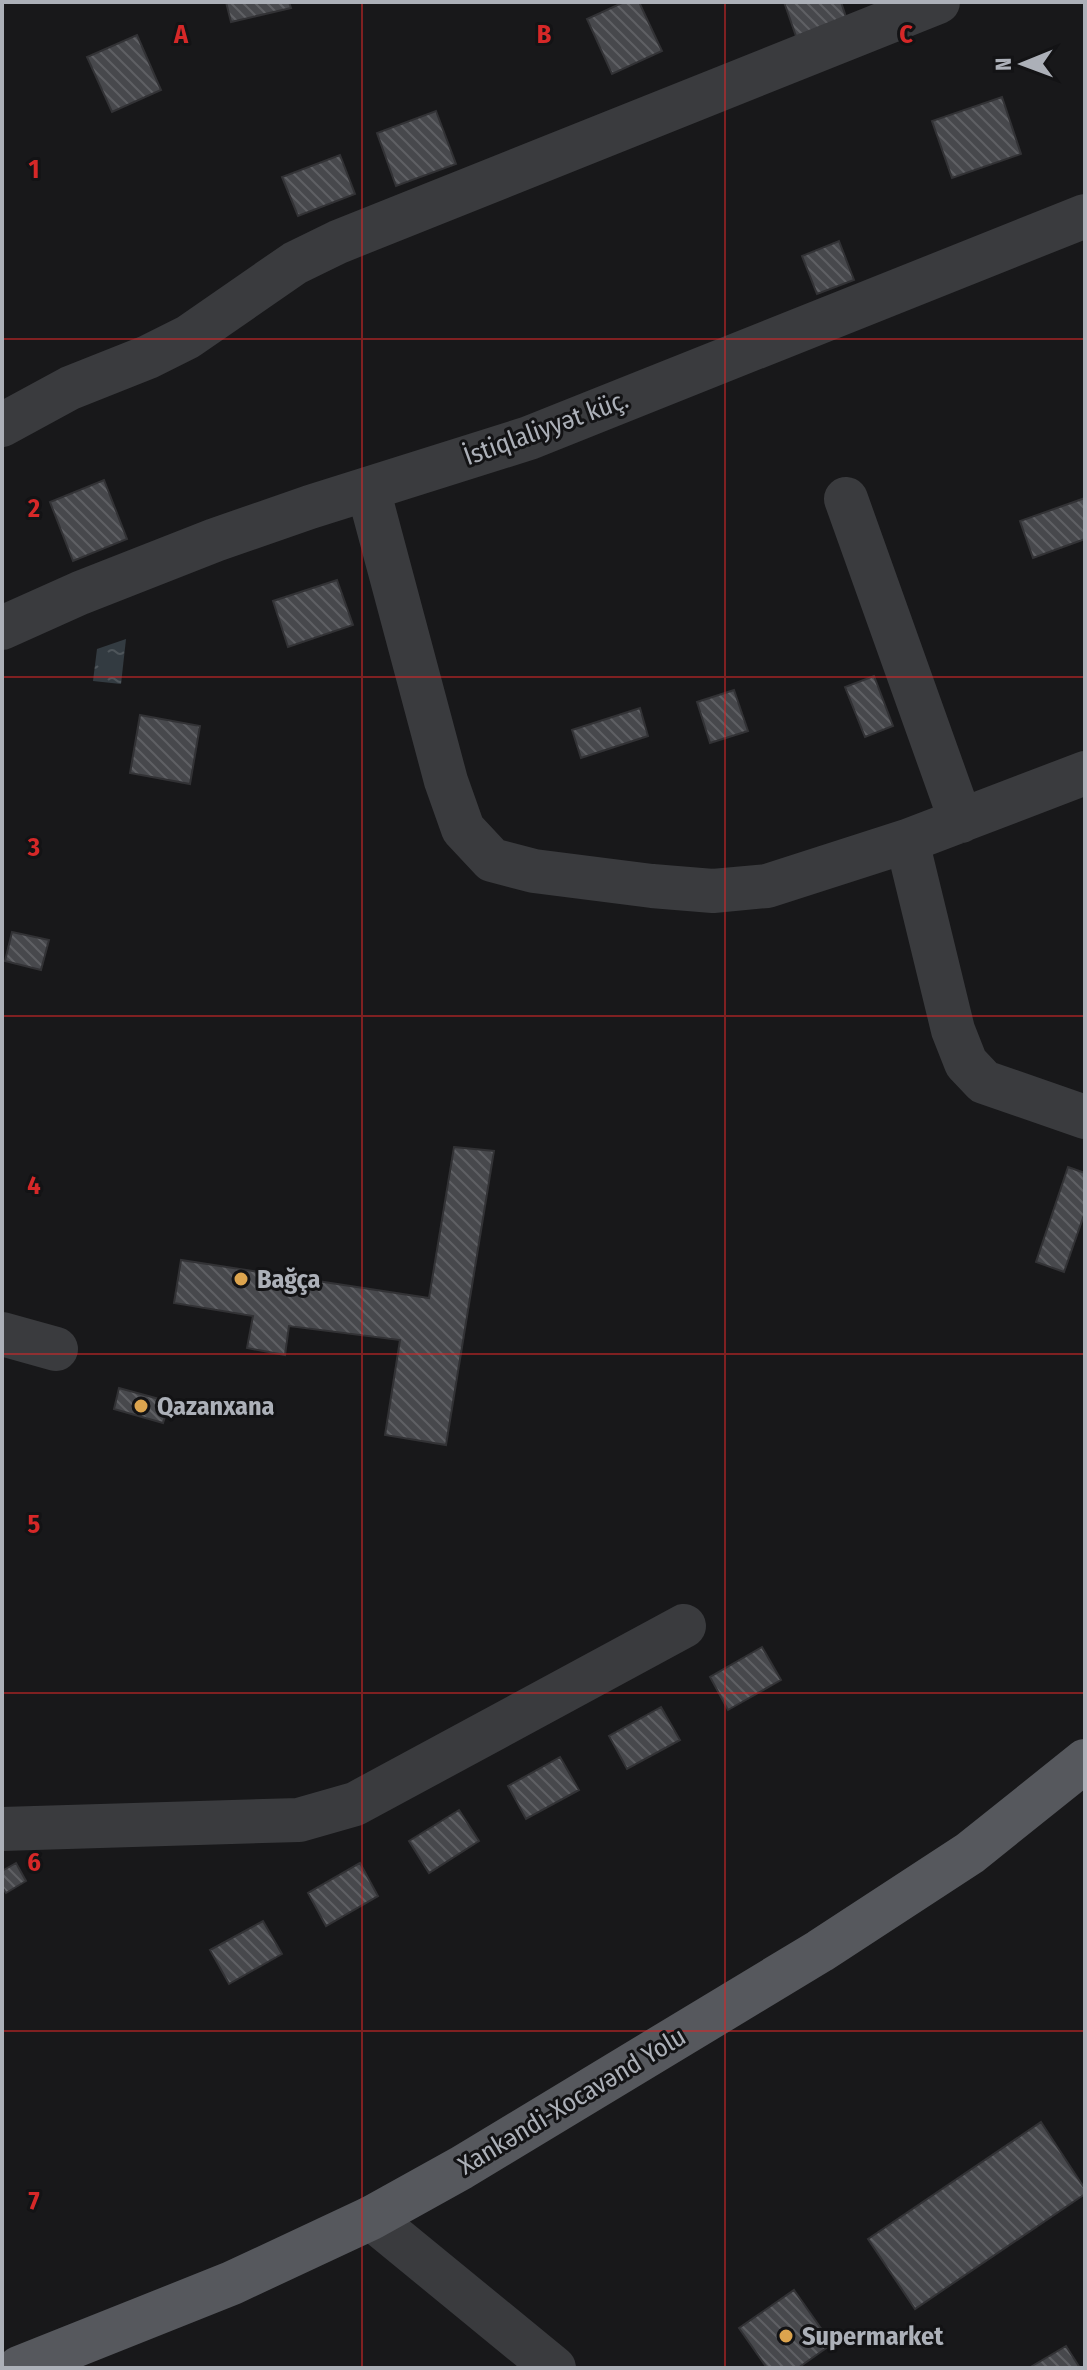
<svg xmlns="http://www.w3.org/2000/svg" width="1087" height="2370" viewBox="0 0 1087 2370" font-family="'Fira Sans Condensed',sans-serif">
<style>
.water{fill:url(#water-ripples)}
.building{fill:url(#building-back-hatch);stroke:#323235;stroke-width:2}
.lines{fill:none;stroke-linecap:round;stroke-linejoin:round}
.minor{stroke:#3a3b3e;stroke-width:44}
.major{stroke:#56585d;stroke-width:44}
.grid{fill:none;stroke:#d62828;stroke-width:2;stroke-opacity:0.55}
.poi-dot{fill:#dca44e;stroke:#131315;stroke-width:3}
.labels{text-anchor:middle;dominant-baseline:central;stroke-width:6;stroke-linejoin:round;paint-order:stroke}
.street-label{font-size:26px;fill:#acb0b8;stroke:#131315}
.poi-label{font-size:26px;font-weight:bold;fill:#acb0b8;stroke:#131315;text-anchor:start}
.grid-label{font-size:26px;text-anchor:middle;font-weight:bold;fill:#d62828;stroke:#131315;stroke-width:6;stroke-linejoin:round;paint-order:stroke}
</style>
<defs>
<pattern id="water-ripples" width="26" height="14" patternUnits="userSpaceOnUse" patternTransform="scale(2)"><rect width="26" height="14" fill="#333b41"/><path d="M2 4q2-2 4 0t4 0M15 11q2-2 4 0t4 0" fill="none" stroke="#4e555a"/></pattern>
<pattern id="building-back-hatch" width="6" height="6" patternUnits="userSpaceOnUse" patternTransform="scale(2)"><rect width="6" height="6" fill="#47484c"/><path d="M-1 5l2 2M0 0l6 6M5-1l2 2" fill="none" stroke="#5f6064"/></pattern>
</defs>
<rect width="100%" height="100%" fill="#18181a"/>
<path class="water" d="M126 639 121 684 93 681 97 649Z"/>
<path class="building" d="M226 2H289L291 8 231 22Z
M624 2H639L662 51 612 74 587 19Z
M784 2H841L847 20 797 39Z
M137 35 161 90 112 112 87 57Z
M1002 97 1021 154 952 178 932 121Z
M436 111 456 164 396 186 377 133Z
M340 155 355 194 298 216 282 177Z
M839 241 854 280 817 294 802 256Z
M104 480 127 539 73 561 50 502Z
M1085 498V539L1033 558 1020 521Z
M337 580 353 625 288 647 273 601Z
M874 676 893 726 865 737 845 687Z
M734 690 748 731 710 743 697 702Z
M640 708 648 736 581 758 572 730Z
M140 715 200 726 190 784 130 773Z
M12 932 49 940 41 970 5 961Z
M454 1147 494 1151 446 1445 385 1435 400 1340 289 1326 285 1355 247 1348 253 1316 174 1303 181 1260 429 1298Z
M1068 1167 1085 1173V1212L1064 1272 1036 1262Z
M119 1388 170 1402 163 1423 114 1409Z
M762 1647 781 1680 728 1710 710 1677Z
M661 1707 680 1740 627 1769 609 1736Z
M560 1757 579 1790 526 1819 508 1786Z
M459 1810 479 1841 429 1873 409 1841Z
M16 1863 26 1881 6 1893 2 1887V1871Z
M360 1863 378 1896 326 1926 308 1893Z
M263 1921 282 1954 229 1984 210 1950Z
M1041 2122 1085 2189V2194L915 2309 868 2239Z
M794 2290 832 2344 798 2368H767L739 2328Z
M1066 2346 1080 2368H1029Z"/>
<g class="lines">
<path class="minor" d="M2 425 70 388 148 357 188 337 295 263 338 242 938 2
M368 489 446 781 463 829 492 860 534 871 652 886 713 891 767 886 907 841 1085 773
M846 499 961 821
M2 628 80 593 215 540 310 507 529 438 1085 216
M907 841 953 1030 966 1063 984 1082 1085 1117
M2 1334 56 1349
M2 1829 299 1820 355 1804 684 1626
M371 2218 554 2368"/>
<path class="major" d="M19 2368 232 2283 371 2218 461 2168 820 1951 970 1853 1085 1761"/>
</g>
<path class="grid" d="M362 2V2368M725 2V2368M2 339H1085M2 677H1085M2 1016H1085M2 1354H1085M2 1693H1085M2 2031H1085"/>
<g class="poi-dot">
<circle cx="241" cy="1279" r="8"/>
<circle cx="141" cy="1406" r="8"/>
<circle cx="786" cy="2336" r="8"/>
</g>
<g class="labels">
<g class="street-label">
<text transform="translate(546 428) rotate(-20)">İstiqlaliyyət küç.</text>
<text transform="translate(572 2101) rotate(-31)">Xankəndi-Xocavənd Yolu</text>
</g>
<g class="poi-label">
<text x="257" y="1279">Bağça</text>
<text x="157" y="1406">Qazanxana</text>
<text x="802" y="2336">Supermarket</text>
</g>
</g>
<g class="grid-label">
<text x="181" y="43">A</text>
<text x="544" y="43">B</text>
<text x="906" y="43">C</text>
<text x="34" y="178">1</text>
<text x="34" y="517">2</text>
<text x="34" y="856">3</text>
<text x="34" y="1194">4</text>
<text x="34" y="1533">5</text>
<text x="34" y="1871">6</text>
<text x="34" y="2210">7</text>
</g>
<rect width="1087" height="2370" fill="none" stroke="#acb0b8" stroke-width="8"/>
<g transform="translate(1023 64) rotate(269)" stroke="#131315" stroke-width="6" paint-order="stroke">
<path d="M0-6L14 30L0 20L-14 30Z" fill="#acb0b8"/>
<text y="-12" font-size="22" font-weight="bold" text-anchor="middle" fill="#acb0b8">N</text>
</g>
</svg>
